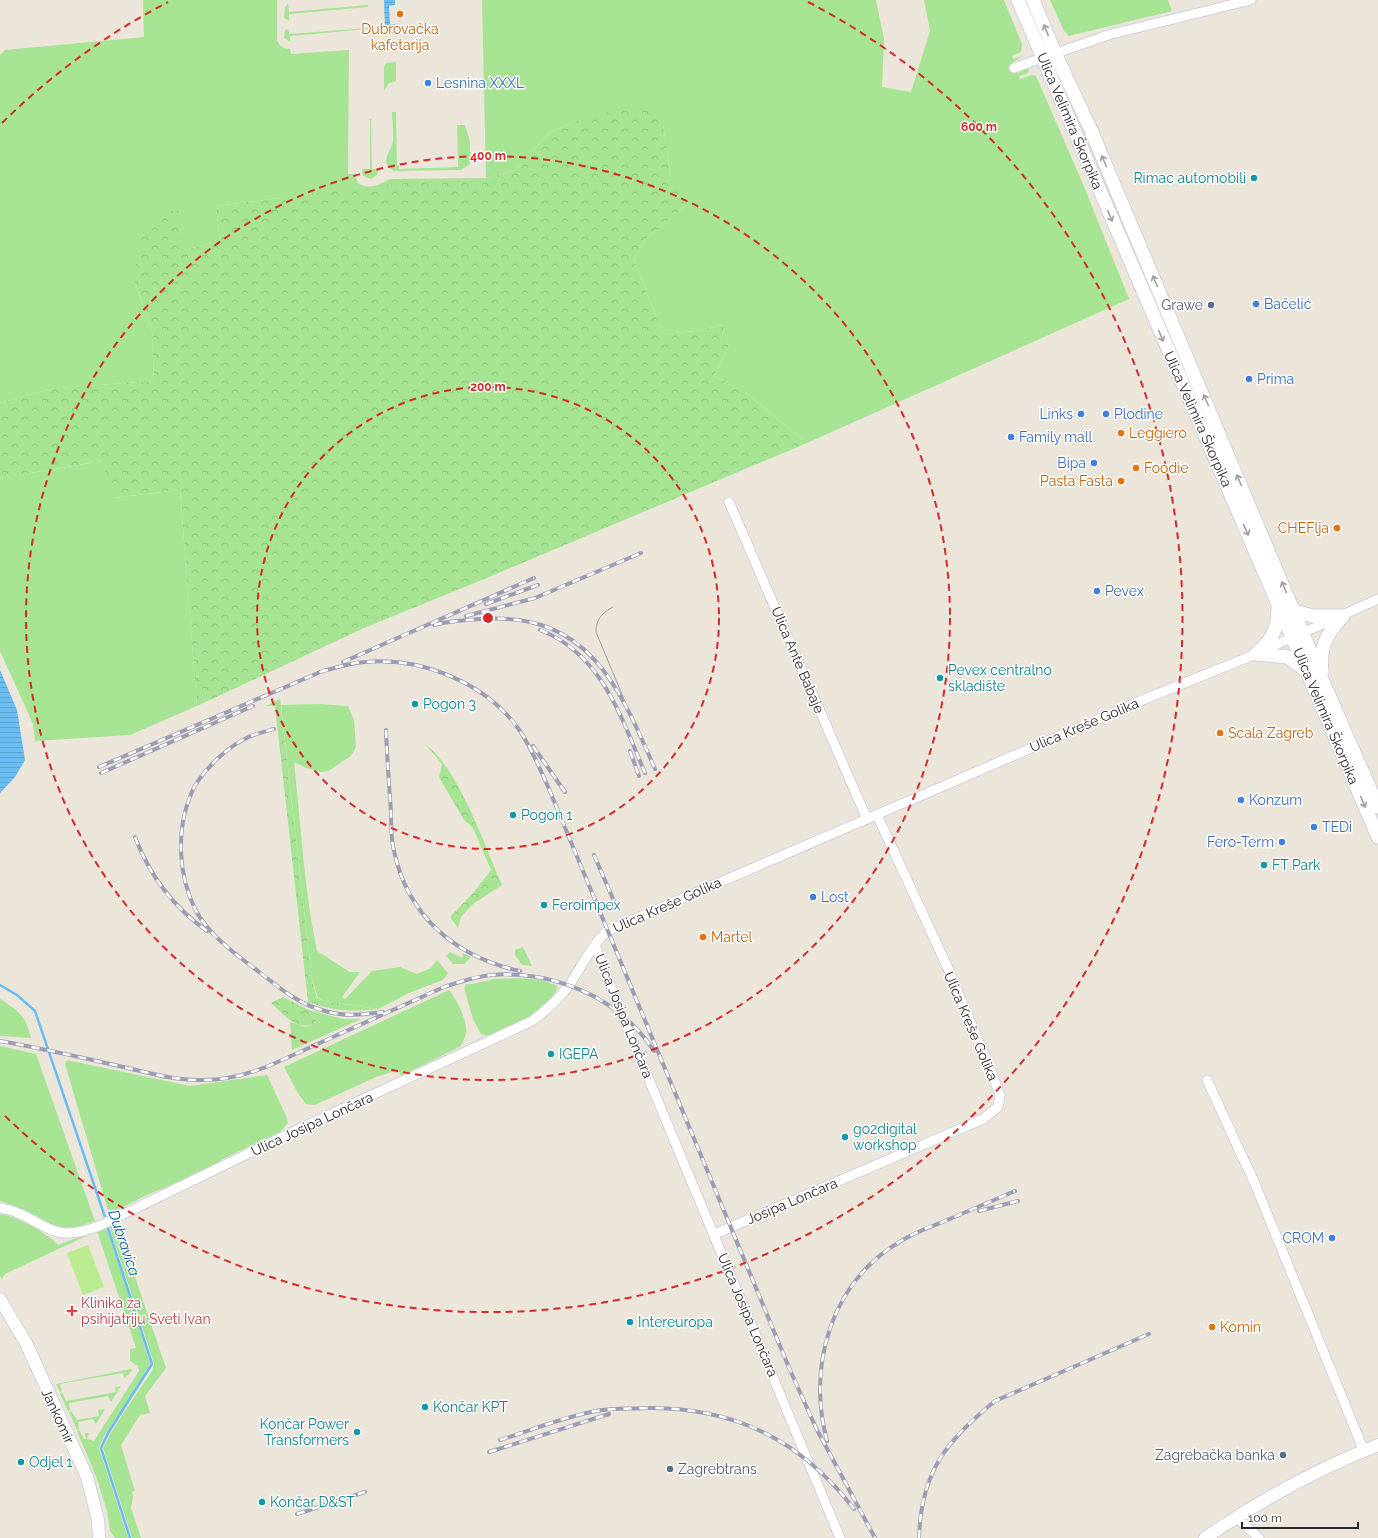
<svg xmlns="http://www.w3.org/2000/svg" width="1378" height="1538" viewBox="0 0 1378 1538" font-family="Raleway,sans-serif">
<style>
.grass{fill:#a6e494}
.forest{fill:url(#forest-crowns)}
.pitch{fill:#baec8f}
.water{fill:url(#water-rules)}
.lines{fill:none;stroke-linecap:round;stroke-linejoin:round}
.stream{stroke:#69bdf2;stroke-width:2.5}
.minor-casing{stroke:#cfd0e2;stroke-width:11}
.tertiary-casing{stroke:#cfd0e2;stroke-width:14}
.secondary-casing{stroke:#cfd0e2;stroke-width:15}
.minor{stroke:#fff;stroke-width:9}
.tertiary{stroke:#fff;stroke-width:12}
.secondary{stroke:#fff;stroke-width:13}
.tram{stroke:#9c9db4;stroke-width:1}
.rail-casing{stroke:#9c9db4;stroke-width:4}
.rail{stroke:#fff;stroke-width:2.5;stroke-dasharray:8;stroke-linecap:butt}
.oneway{stroke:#9f9f9f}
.ring{fill:none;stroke:#d62828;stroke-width:2;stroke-dasharray:7 5}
.food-dot{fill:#e8710a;stroke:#fff;stroke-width:1.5}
.shop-dot{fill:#3f7fe0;stroke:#fff;stroke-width:1.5}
.culture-dot{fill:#0f9aa8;stroke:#fff;stroke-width:1.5}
.service-dot{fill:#5c6f8a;stroke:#fff;stroke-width:1.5}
.health-dot{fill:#e0444e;stroke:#fff;stroke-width:1.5}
.labels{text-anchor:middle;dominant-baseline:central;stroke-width:3;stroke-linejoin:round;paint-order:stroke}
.food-label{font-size:14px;fill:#c56008;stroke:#fff;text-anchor:start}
.shop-label{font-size:14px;fill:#366cbe;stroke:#fff;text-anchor:start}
.street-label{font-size:14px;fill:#292929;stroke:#fff}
.culture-label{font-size:14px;fill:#0d838f;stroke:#fff;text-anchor:start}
.service-label{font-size:14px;fill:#4e5e75;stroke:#fff;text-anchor:end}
.health-label{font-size:14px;fill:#be3a42;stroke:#fff;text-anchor:start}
.water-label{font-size:15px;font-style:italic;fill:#09589c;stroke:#fff}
.centre{fill:#d62828;stroke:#fff;stroke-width:2}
.ring-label{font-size:12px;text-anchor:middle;font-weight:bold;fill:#d62828;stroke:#fff;stroke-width:3;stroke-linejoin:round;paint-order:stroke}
</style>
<defs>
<pattern id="forest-crowns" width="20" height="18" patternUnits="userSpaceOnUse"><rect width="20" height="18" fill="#a6e494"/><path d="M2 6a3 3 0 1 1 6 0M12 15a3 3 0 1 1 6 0" fill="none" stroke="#8fc480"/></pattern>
<pattern id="water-rules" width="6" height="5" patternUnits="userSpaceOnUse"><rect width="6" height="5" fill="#69bdf2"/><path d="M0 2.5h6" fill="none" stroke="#5ba2d0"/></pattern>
</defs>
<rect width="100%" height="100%" fill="#ece6da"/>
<path class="grass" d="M143 0H277V40C280 47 283 48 290 49L291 54 349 50 348 174H355L358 183 364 186 370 187 216 206 220 241 183 250 133 277 152 330 154 381 55 388 0 403V55L5 50 144 37Z
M482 0H876L884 39 882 87 911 92 930 31 924 0H1004L1022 44 1021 52 1012 56 1013 59 1023 56 1013 62 1017 73 1028 69 1029 71 1028 73 1019 76 1020 79 1032 75 1036 76 1083 184 1129 299 807 443 745 392 714 376 729 347 723 325 696 331 663 334 634 260 646 239 685 206 671 178 663 125 578 120 550 132 514 171 486 178 376 186 390 179 486 178Z
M1050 0H1168L1172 11 1069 36 1064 31Z
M288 4 289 12 368 5V7L289 14V21L284 18 285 7Z
M369 28V29L290 36V42L284 38 285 30 288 29 289 34Z
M396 62V81L389 83 384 91V67L386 63Z
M392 112H396L397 166H399V169L458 167 457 125H465L470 141V164L461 170 394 171C378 161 391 153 393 141 394 131 392 121 392 112Z
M370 119H371L372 169H379L377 175 371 179 363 176 362 169H370Z
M103 461 113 498 180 490 197 706 130 735 35 741 33 724 0 651V478Z
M319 704 348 706 354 720 356 747 351 756 328 771 321 772 306 768 294 762C301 825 304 889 317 951L350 972H360L342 997 345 999 372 971 400 967 417 974 431 968 437 960 448 973 443 980 409 993 378 1009 324 1001 318 998 312 979 281 705Z
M523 947 532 966 522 965 515 955V950Z
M450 952 462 958 463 953 471 957 464 964H453L446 956Z
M520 978 542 980 558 986C547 1016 516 1025 488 1036L481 1034 473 1019 464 988 466 984H472L494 979Z
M449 990C457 1000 468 1021 466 1034 465 1038 462 1042 461 1046L401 1076 398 1070 376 1077 315 1105 306 1104 299 1095 284 1067Z
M0 999C19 1011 26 1016 31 1038L0 1036Z
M309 1010 343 1019H361L292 1050 290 1022 306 1027 320 1023 310 1014Z
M0 1046 36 1054 95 1221C86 1224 76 1228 67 1228 51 1229 19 1206 0 1201Z
M67 1060 190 1086 267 1075 287 1118 288 1123 280 1132 225 1158 203 1172 149 1194 109 1214 65 1064Z
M0 1214C16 1216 48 1233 58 1245L102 1228 103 1230 106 1228 109 1233 150 1363 147 1372 104 1436 99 1448 128 1538H115L110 1531 107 1511 97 1479 77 1431 79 1430 84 1439H86L85 1433H89L87 1439 94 1441 139 1371 138 1366 130 1361V1349L136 1348 97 1231 5 1274 2 1279 0 1276Z
M118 1220 117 1224 166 1368 145 1396 150 1413 140 1415 121 1445 135 1491 132 1492 133 1497 131 1508 141 1538H132L103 1448 113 1429 152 1371 154 1364 111 1231 110 1226Z
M131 1369 132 1371 124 1378 123 1373 60 1384 62 1391 60 1392 56 1384Z
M121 1386 111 1402 108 1396 69 1403 70 1410 68 1411 60 1394 62 1392 66 1401 116 1392 115 1387Z
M105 1409 96 1424 93 1419 78 1422 79 1429 77 1430 69 1412 71 1411 77 1420 99 1416 98 1410Z"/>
<path class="forest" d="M656 105 663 125 671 178 681 182 685 206 646 239 634 260 663 334 696 331 723 325 729 347 714 376 745 392 807 443 477 582 364 628 197 706 180 490 112 498 102 461 0 478V403L55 388 154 381 152 330 133 277 141 241 151 215 180 210 183 250 220 241 216 206 389 184 486 178 514 171 550 132 578 120 600 114Z
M280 699 312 979 317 998 324 1001 378 1009C352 1012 333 1011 308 1002L275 706H266Z
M425 744C458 767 485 847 502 885L473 904 461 917 458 928 450 917 474 892 491 870 473 828 464 820 439 777 442 764Z
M283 997 309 1010 310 1014 320 1024C294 1030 289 1019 271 1003Z"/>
<path class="pitch" d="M88 1245 104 1287 83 1295 67 1253Z"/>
<path class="water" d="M384 0H395V5L389 6 390 24H395V34L389 33 385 29Z
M0 670 17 710 25 760 15 777 0 793Z"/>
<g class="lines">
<path class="stream" d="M0 985 17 995 35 1011 106 1220
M107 1225 152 1364 108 1433 101 1448 130 1538"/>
<defs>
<path id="minor" d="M1014 68 1108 35 1251 0
M729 502 867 819
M595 945 622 1015 840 1538
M1207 1080 1255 1184 1364 1451
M0 1208C44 1215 45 1247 99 1226L303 1127 532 1021C547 1010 559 999 570 984 582 966 591 946 607 931L1145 699 1256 654 1378 599
M715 1234 983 1119 998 1107 1000 1095 989 1066 947 966 877 815
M1236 1517 1259 1538"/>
<path id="tertiary" d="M0 1299 26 1343 87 1477 98 1520 99 1538
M1205 1538C1259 1501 1317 1469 1378 1445"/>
<path id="secondary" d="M1018 0 1378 837
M1033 0 1055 53 1091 130 1324 684 1378 807
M1294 611 1312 616H1343
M1256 654 1288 657 1305 670
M1256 654C1272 640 1278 629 1278 608
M1322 671C1319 648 1327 633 1343 616"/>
</defs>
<use href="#minor" class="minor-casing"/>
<use href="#tertiary" class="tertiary-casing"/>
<use href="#secondary" class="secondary-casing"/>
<use href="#minor" class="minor"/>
<use href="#tertiary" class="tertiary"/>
<use href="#secondary" class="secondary"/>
<path class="tram" d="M613 607C602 613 596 619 596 632L631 716"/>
<defs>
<path id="rail" d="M486 604 538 585
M466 616 535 598 641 553
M434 625C449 621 467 620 483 619 588 612 619 686 655 769
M540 630C602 654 621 717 645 773
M343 662 534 578
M320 672C335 668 349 663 365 662 422 657 487 683 520 731 532 749 540 769 549 789L790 1370 816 1428 875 1538
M274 729C263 732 253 734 243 740 225 749 198 775 191 794 176 830 178 874 195 909 209 936 236 954 259 972 270 980 281 990 293 997 304 1004 316 1009 329 1012 347 1017 365 1014 383 1012
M386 730C387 758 389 785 391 812 391 825 391 839 394 851 408 917 456 957 520 971
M533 746 565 792
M630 751 639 776
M99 767 325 670
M101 773 253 706
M135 837C150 876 173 907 207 931
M594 855 614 901
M0 1041C40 1048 79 1057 119 1066 146 1072 175 1081 203 1080 227 1080 249 1074 271 1065L444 987C459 982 474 977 491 975 553 970 619 997 654 1051
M979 1211 1018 1201
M500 1440C532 1430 563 1417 596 1411 613 1408 630 1409 647 1408 734 1407 801 1440 854 1509
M827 1441C807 1365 831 1282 901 1241 915 1232 930 1227 945 1221 968 1211 992 1201 1015 1191
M489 1452 609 1414
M297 1514 365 1492
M919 1538C921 1472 946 1441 995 1401L1149 1334"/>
</defs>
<use href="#rail" class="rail-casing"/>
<use href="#rail" class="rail"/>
</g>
<defs><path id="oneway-shaft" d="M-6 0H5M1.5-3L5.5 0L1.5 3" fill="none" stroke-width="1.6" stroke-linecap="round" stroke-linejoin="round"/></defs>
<g class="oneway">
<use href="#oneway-shaft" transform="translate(1046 30) rotate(-112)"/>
<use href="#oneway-shaft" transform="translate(1104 161) rotate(-113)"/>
<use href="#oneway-shaft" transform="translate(1110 216) rotate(67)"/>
<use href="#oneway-shaft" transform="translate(1155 281) rotate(-113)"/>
<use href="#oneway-shaft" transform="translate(1161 336) rotate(67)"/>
<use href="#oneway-shaft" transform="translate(1206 400) rotate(-113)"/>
<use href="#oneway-shaft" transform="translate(1239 480) rotate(-113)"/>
<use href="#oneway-shaft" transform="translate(1246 530) rotate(66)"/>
<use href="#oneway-shaft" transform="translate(1284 587) rotate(-113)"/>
<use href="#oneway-shaft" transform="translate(1363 802) rotate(67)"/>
</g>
<g class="ring">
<circle cx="488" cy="618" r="231"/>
<circle cx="488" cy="618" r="462"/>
<path d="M2 123A694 694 0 0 1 168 2M808 2A694 694 0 1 1 2 1113"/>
</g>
<g class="food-dot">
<circle cx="400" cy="14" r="4"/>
<circle cx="1121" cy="433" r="4"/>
<circle cx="1136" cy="468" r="4"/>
<circle cx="1121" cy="481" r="4"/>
<circle cx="1337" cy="528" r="4"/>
<circle cx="1220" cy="733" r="4"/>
<circle cx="703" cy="937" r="4"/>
<circle cx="1212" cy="1327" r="4"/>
</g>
<g class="shop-dot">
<circle cx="428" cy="83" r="4"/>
<circle cx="1256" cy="304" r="4"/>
<circle cx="1249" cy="379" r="4"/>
<circle cx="1081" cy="414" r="4"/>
<circle cx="1106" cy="414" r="4"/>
<circle cx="1011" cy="437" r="4"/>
<circle cx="1094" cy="463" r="4"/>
<circle cx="1097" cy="591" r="4"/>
<circle cx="1241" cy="800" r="4"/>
<circle cx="1314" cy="827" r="4"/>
<circle cx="1282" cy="842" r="4"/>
<circle cx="813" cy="897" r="4"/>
<circle cx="1332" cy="1238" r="4"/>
</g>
<g class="culture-dot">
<circle cx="1254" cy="178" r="4"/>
<circle cx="940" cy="678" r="4"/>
<circle cx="415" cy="704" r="4"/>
<circle cx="513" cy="815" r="4"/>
<circle cx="1264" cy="865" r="4"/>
<circle cx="544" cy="905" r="4"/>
<circle cx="551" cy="1054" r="4"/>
<circle cx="845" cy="1137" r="4"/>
<circle cx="630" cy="1322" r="4"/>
<circle cx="425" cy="1407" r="4"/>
<circle cx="357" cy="1432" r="4"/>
<circle cx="21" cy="1462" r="4"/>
<circle cx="262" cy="1502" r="4"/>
</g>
<g class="service-dot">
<circle cx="1211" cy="305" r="4"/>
<circle cx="1283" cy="1455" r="4"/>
<circle cx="670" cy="1469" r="4"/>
</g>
<path class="health-dot" d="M70 1305h4v4h4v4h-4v4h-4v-4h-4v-4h4z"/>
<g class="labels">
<g class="food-label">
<text x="400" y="29" text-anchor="middle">Dubrovačka<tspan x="400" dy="16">kafetarija</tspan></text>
<text x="1129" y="433">Leggiero</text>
<text x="1144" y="468">Foodie</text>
<text x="1113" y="481" text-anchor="end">Pasta Fasta</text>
<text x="1329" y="528" text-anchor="end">CHEFlja</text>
<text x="1228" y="733">Scala Zagreb</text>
<text x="711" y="937">Martel</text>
<text x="1220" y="1327">Komin</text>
</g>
<g class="shop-label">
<text x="436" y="83">Lesnina XXXL</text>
<text x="1264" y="304">Bačelić</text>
<text x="1257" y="379">Prima</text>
<text x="1073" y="414" text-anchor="end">Links</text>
<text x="1114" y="414">Plodine</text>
<text x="1019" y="437">Family mall</text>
<text x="1086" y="463" text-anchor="end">Bipa</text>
<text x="1105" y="591">Pevex</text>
<text x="1249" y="800">Konzum</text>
<text x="1322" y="827">TEDi</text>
<text x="1274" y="842" text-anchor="end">Fero-Term</text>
<text x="821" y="897">Lost</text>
<text x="1324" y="1238" text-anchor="end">CROM</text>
</g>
<g class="street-label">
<text transform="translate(1070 121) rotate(67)">Ulica Velimira Škorpika</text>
<text transform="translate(1198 419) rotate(66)">Ulica Velimira Škorpika</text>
<text transform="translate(798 660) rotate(67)">Ulica Ante Babaje</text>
<text transform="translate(1326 716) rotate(67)">Ulica Velimira Škorpika</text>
<text transform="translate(1084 725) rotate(-23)">Ulica Kreše Golika</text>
<text transform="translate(667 905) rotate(-24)">Ulica Kreše Golika</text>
<text transform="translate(624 1016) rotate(68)">Ulica Josipa Lončara</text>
<text transform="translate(971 1026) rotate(67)">Ulica Kreše Golika</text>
<text transform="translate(312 1124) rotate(-25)">Ulica Josipa Lončara</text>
<text transform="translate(792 1201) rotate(-23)">Josipa Lončara</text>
<text transform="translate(748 1315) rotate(67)">Ulica Josipa Lončara</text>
<text transform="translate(58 1416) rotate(65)">Jankomir</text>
</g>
<g class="culture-label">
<text x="1246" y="178" text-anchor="end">Rimac automobili</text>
<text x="948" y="670">Pevex centralno<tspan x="948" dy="16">skladište</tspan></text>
<text x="423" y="704">Pogon 3</text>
<text x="521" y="815">Pogon 1</text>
<text x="1272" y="865">FT Park</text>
<text x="552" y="905">Feroimpex</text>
<text x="559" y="1054">IGEPA</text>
<text x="853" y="1129">go2digital<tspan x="853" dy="16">workshop</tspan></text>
<text x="638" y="1322">Intereuropa</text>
<text x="433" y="1407">Končar KPT</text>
<text x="349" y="1424" text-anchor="end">Končar Power<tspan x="349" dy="16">Transformers</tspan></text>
<text x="29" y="1462">Odjel 1</text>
<text x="270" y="1502">Končar D&amp;ST</text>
</g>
<g class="service-label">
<text x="1203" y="305">Grawe</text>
<text x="1275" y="1455">Zagrebačka banka</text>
<text x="678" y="1469" text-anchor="start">Zagrebtrans</text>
</g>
<g class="health-label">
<text x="81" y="1303">Klinika za<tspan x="81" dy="16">psihijatriju Sveti Ivan</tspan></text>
</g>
<g class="water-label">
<text transform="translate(124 1243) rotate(71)">Dubravica</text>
</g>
</g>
<circle cx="488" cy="618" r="6" class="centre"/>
<g class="ring-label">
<text x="979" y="131">600 m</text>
<text x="488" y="160">400 m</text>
<text x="488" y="391">200 m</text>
</g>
<path d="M1242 1522v6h116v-6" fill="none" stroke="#292929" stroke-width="2"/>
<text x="1248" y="1522" font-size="12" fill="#292929" stroke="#ffffff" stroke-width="3" paint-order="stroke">100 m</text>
</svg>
